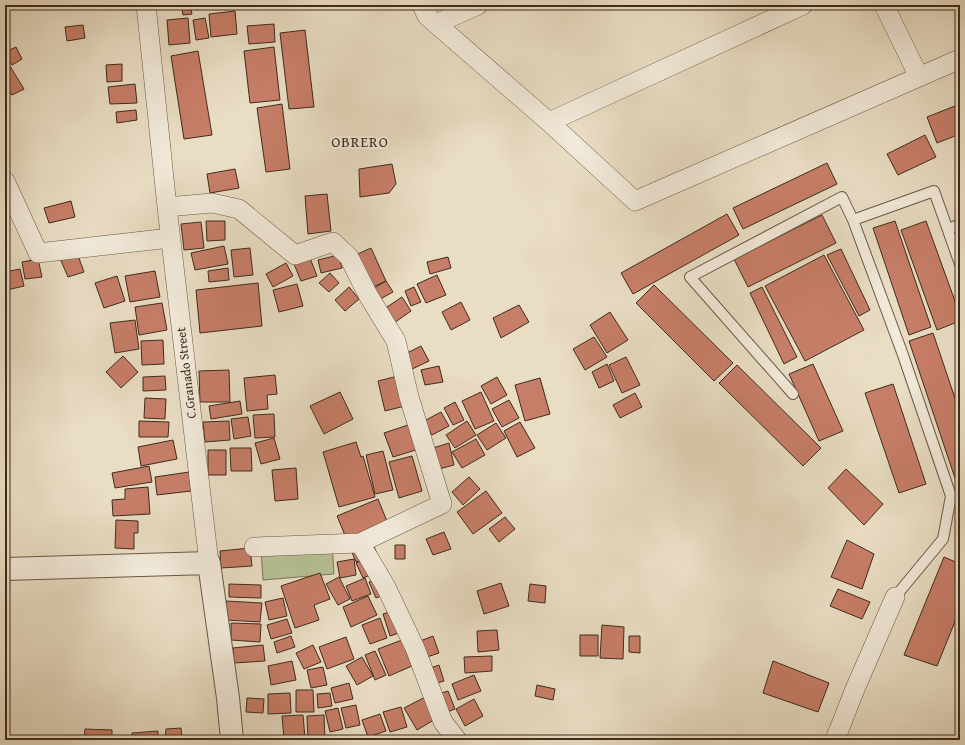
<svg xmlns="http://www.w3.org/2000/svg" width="965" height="745" viewBox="0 0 965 745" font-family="'Gentium Book Plus',serif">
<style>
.green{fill:#b6c194;stroke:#7a7658}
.building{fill:#c77e68;stroke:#3f2b1c}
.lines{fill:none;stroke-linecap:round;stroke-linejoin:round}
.service-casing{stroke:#6a5846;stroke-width:12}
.minor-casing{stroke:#6a5846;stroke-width:20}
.tertiary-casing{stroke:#6a5846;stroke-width:24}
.service{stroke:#f1e9d9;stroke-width:10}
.minor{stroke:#f1e9d9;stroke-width:19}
.tertiary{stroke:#f1e9d9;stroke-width:22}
.labels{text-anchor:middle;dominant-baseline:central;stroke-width:4;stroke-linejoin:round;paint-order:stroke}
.street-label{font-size:13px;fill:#3f2b1c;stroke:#f1e9d9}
.quarter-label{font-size:15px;letter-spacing:1px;fill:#3f2b1c;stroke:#f1e9d9}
</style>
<rect width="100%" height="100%" fill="#e9ddc4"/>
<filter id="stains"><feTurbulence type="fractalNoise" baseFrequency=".005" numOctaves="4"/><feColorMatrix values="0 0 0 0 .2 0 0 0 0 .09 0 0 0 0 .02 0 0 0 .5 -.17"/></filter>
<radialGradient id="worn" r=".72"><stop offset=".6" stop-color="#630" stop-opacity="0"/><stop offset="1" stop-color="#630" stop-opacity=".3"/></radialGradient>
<path class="green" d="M332 543 334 574 263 580 261 549Z"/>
<path class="building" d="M181 5H190L192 14 183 15Z
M235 11 237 34 211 37 209 14Z
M188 18 190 43 169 45 167 20Z
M205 18 209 38 196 40 193 20Z
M274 24 275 42 249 44 247 26Z
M83 25 85 38 67 41 65 27Z
M305 30 314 107 289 109 280 33Z
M16 47 22 59 12 65 5 52Z
M274 47 280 100 250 103 244 51Z
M198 51 212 135 184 139 171 56Z
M8 63 24 89 12 95 5 84V65Z
M122 64V81L107 82 106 65Z
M135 84 137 103 110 104 108 87Z
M282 104 290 169 266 172 257 108Z
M960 104V134L937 143 927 117Z
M136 110 137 120 117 123 116 112Z
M925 135 936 157 898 175 887 154Z
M827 163 837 184 743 229 733 208Z
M392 164 396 184 389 193 360 197 359 169Z
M235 169 239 188 210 193 207 174Z
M327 194 331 231 308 234 305 196Z
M71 201 75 217 49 223 44 208Z
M727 214 739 235 633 294 621 273Z
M822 215 836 243 748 287 734 259Z
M206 221H225V240L207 241Z
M895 221 931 327 909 335 873 228Z
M926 221 960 315V321L937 330 901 230Z
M201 222 204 248 184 250 181 224Z
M224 246 228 264 195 270 191 253Z
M250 248 253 275 234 277 231 250Z
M371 248 386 281 366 290 351 257Z
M841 249 870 310 859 316 827 255Z
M76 250 84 272 68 277 59 256Z
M338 255 342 268 321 273 318 260Z
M824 255 864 330 805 361 765 286Z
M448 257 451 268 430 274 427 262Z
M310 258 317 276 301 281 294 264Z
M38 259 42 277 25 279 22 262Z
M286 263 293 276 273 287 266 274Z
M228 268 229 280 209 282 208 271Z
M20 269 24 286 7 290 5 272Z
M155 271 160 297 130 302 125 276Z
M330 273 339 283 329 292 319 283Z
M437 275 446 295 426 303 417 284Z
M117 276 125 301 104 308 95 283Z
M386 281 393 292 375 302 369 291Z
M258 283 262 326 200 333 196 290Z
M297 284 303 306 279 312 273 290Z
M654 285 733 363 714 381 636 303Z
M349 287 359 299 345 311 335 300Z
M414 287 421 302 411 306 405 291Z
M762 287 797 357 784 364 750 293Z
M402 297 411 311 391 325 381 311Z
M461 302 470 320 451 330 442 312Z
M162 303 167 330 139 335 135 307Z
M519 305 529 322 501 338 493 318Z
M610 312 628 340 607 353 590 325Z
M135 320 139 349 115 353 110 323Z
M933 333 960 413V493L909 341Z
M594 337 607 357 585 370 573 349Z
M163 340 164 364 142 365 141 341Z
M421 346 429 361 408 371 401 356Z
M123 356 138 372 121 388 106 372Z
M626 357 640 385 622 393 609 365Z
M607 364 614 381 599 388 592 372Z
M813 364 843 431 819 441 789 374Z
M737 365 821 448 803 466 719 383Z
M439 366 443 382 425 385 421 370Z
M229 370 230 402H200L199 371Z
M275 375 277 394 267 395 268 409 247 411 244 378Z
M165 376 166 390 143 391V377Z
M398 376 405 406 385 411 378 381Z
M497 377 507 395 491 404 481 386Z
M540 378 550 414 525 421 515 385Z
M893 384 926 484 899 493 865 393Z
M340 392 353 419 324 434 310 406Z
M481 392 494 421 475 429 462 401Z
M635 393 642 407 620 418 613 405Z
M145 398 166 399 165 419 144 418Z
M509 400 519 418 502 427 492 409Z
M240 401 242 414 211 419 209 406Z
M455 402 464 420 453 425 444 408Z
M441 412 449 426 432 435 424 421Z
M274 414 275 437 255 438 253 415Z
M248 417 251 436 234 439 231 419Z
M139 421 169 422 168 437H139Z
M229 421 230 440 205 442 203 422Z
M467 421 476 435 455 448 446 435Z
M520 422 535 448 517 457 504 431Z
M496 423 506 438 487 450 477 435Z
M411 424 419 449 393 457 384 433Z
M274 438 280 459 261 464 255 443Z
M476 439 485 455 462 468 452 452Z
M173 440 177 459 141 466 138 447Z
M356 442 361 457 363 456 375 497 339 507 323 452Z
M449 443 454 465 439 469 433 448Z
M230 448H251L252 471H231Z
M208 450H226V475H208Z
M383 451 393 490 375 494 366 455Z
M412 456 422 491 399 498 389 462Z
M149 466 152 482 115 488 112 473Z
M296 468 298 499 275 501 272 470Z
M846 469 883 504 864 525 828 488Z
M189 472 191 491 157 495 155 477Z
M469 477 480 489 463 505 452 492Z
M148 487 150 514 113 516 112 500 125 499V489Z
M486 491 502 513 473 534 457 512Z
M378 499 391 531 371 539 377 554 356 562 337 516Z
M505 517 515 529 499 542 489 529Z
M116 520 138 521V533H134V549L115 548Z
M444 532 451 549 433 555 426 539Z
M847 540 874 554 862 589 831 577Z
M395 545H405V559H395Z
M250 548 252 566 221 568 220 551Z
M944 557 960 564V609L937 666 904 655Z
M354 559 356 575 340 578 337 562Z
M367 559 373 574 363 578 356 563Z
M320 573 330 599 314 605 319 620 295 628 281 586Z
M386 575 393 591 376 598 369 582Z
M339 577 350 599 338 605 326 584Z
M365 578 371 594 352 601 346 586Z
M501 583 509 606 484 614 477 591Z
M229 584 261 585V598L229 597Z
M530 584 546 586 545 603 528 601Z
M838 589 870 602 862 619 830 606Z
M368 596 377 615 351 627 343 607Z
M283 598 287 616 269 620 265 602Z
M226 601 262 603 260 622 225 620Z
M392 611 399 633 390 636 383 614Z
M380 618 387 638 370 644 362 625Z
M287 619 292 633 271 639 267 625Z
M231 623 261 624 260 642 231 640Z
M602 625 624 627 623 659 600 658Z
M497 630 499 650 478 652 477 631Z
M580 635H598V656H580Z
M291 636 295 647 277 653 274 642Z
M433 636 439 653 421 659 415 643Z
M629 636H640V653L629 652Z
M346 637 354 659 327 669 319 647Z
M402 640 412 666 389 676 378 649Z
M263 645 265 661 234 663 233 648Z
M313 645 321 662 304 669 296 653Z
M375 651 386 675 375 680 365 655Z
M492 656V671L465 673 464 657Z
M362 657 373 676 357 685 346 666Z
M292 661 296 680 271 685 268 666Z
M773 661 829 683 818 712 763 693Z
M439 665 444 681 430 685 425 670Z
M323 667 327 685 311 688 307 670Z
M474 675 481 691 458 700 452 684Z
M349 683 353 699 335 703 331 688Z
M537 685 555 689 553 700 535 696Z
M296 690H313L314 712H296Z
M448 691 455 709 442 714 435 695Z
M290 693 291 713 268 714V694Z
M330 693 332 706 318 708 317 694Z
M427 696 439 717 417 730 404 708Z
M247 698 264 699 263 713 246 712Z
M474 699 483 716 465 726 456 709Z
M356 705 360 725 346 728 341 708Z
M401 707 407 727 390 732 383 712Z
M338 708 343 729 330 732 325 711Z
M380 714 386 731 368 737 362 720Z
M303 715 305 738 284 739 282 716Z
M324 715 325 740H308L307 716Z
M181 728 182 740H165L166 729Z
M85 729 112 730V740H84Z
M158 731V740H132V733Z"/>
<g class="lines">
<defs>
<path id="service" d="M853 220 934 191 960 264
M948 229 960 224
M793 394 690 277 842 197 853 220 903 355 951 496 943 539 895 597"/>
<path id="minor" d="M146 5 167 207 209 563
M422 5 427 16 549 122 635 201 960 59
M884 5 919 77
M436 24 478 5
M549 122 803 5
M5 181 38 253 170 238
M167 207 212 203 239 209 295 255 333 242 349 257 368 295 396 341 409 397 442 504 360 543 386 587 415 648 443 722 457 740
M254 547 360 543
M835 740 855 689 895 597"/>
<path id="tertiary" d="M5 569 209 563 228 698 232 740"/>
</defs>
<use href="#service" class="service-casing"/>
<use href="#minor" class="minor-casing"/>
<use href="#tertiary" class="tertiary-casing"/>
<use href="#service" class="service"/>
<use href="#minor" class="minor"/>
<use href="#tertiary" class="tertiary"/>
</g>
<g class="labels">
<g class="street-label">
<text transform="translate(186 373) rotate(-97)">C.Granado Street</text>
</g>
<g class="quarter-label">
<text x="360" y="141">OBRERO</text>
</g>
</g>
<rect width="965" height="745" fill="none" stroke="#e9ddc4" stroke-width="20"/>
<rect x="6" y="6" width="953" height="733" fill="none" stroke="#3f2b1c" stroke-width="2"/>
<rect x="10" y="10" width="945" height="725" fill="none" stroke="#3f2b1c"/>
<rect width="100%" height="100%" filter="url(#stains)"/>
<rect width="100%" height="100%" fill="url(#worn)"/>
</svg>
